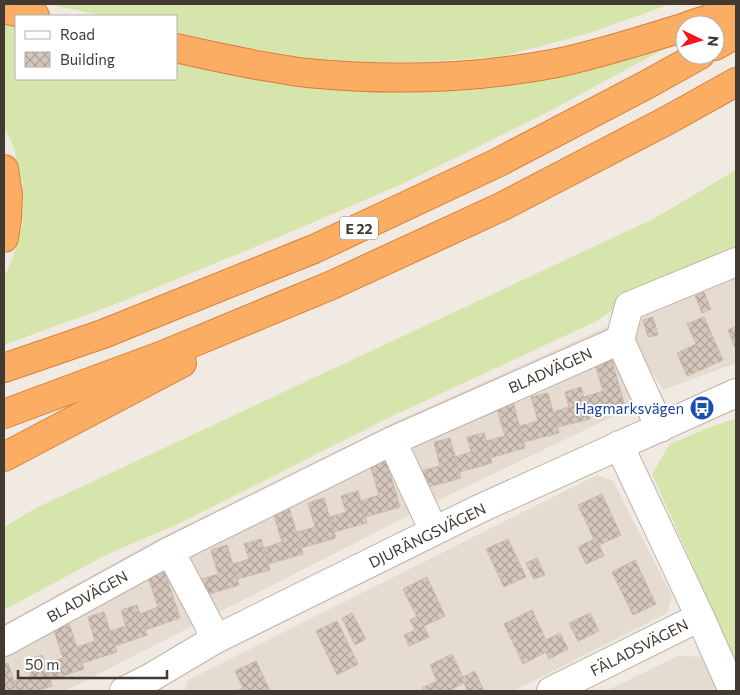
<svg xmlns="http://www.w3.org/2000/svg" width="740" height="695" viewBox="0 0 740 695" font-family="Commissioner,sans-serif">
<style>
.residential{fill:#e5dbd0}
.grass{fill:#d6e5ab}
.building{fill:url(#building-cross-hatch);stroke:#cdbaab}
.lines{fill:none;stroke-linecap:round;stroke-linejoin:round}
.minor-casing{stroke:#bfb3a8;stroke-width:30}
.highway-casing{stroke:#da7e33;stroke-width:30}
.minor{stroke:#fff;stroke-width:28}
.highway{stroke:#fbad63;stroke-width:28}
.labels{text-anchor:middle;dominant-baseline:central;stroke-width:4;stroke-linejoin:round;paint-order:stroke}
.shield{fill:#fff;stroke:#7b7470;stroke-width:1}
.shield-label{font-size:14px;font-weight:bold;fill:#423933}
.street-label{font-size:15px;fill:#423933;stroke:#fff}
.transit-label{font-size:15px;fill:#164399;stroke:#fff;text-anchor:end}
</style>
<defs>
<pattern id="building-cross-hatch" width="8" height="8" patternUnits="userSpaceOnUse" patternTransform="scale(1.25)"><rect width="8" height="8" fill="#d5c6bb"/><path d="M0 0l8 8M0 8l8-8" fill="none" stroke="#aea299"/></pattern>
</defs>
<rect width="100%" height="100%" fill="#f1eae2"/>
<path class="residential" d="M736 261V363L663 390 631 339 647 303Z
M609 326 637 405 447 496 65 691H4V624L160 538 391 424Z
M597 475 613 481 672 596 667 613 514 691H185L188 680Z
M678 656 709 657 719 691H606Z"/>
<path class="grass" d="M46 4H671L589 33 504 56 429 62H360L309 58 248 48 176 32V16H105Z
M4 22 16 25V79H176V61L230 74 307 86 670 46 542 115 402 184 274 239 121 302 4 345V278L13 257 23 223V183L13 145 4 127Z
M736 170V246L632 296 597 321 384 420 178 524 108 554 4 610V527L36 508 655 218Z
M736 418V662L652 474 670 444 708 428Z"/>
<path class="building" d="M704 292 711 309 702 313 695 296Z
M653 317 658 335 648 337 643 320Z
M704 317 723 360 687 376 677 353 696 344 687 324Z
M736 326V350L728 330Z
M611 357 624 403 589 413 584 397 603 391 594 361Z
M581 387 590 419 557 427 553 412 569 407 565 392Z
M548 393 559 433 524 442 520 426 538 421 531 397Z
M513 401 525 448 490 458 486 441 505 436 496 406Z
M484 433 492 463 459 472 455 457 471 452 467 437Z
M450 438 461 478 425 488 421 471 440 466 434 442Z
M386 460 400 507 365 517 360 501 379 495 370 465Z
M358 491 367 523 334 532 330 517 346 512 341 496Z
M602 494 621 535 599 545 604 556 586 564 578 547 594 539 578 505Z
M324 498 336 538 301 548 297 532 315 527 308 503Z
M289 507 303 554 268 564 264 548 282 542 273 512Z
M261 539 270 570 237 579 233 564 249 559 244 544Z
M508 539 526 577 504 587 486 549Z
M227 545 239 585 203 596 199 580 218 574 211 550Z
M537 558 545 575 534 579 526 563Z
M635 560 656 604 633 615 612 572Z
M165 572 180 618 145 630 140 614 158 607 148 578Z
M427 577 445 616 424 626 429 637 409 646 404 635 415 630 410 620 417 617 403 589Z
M137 605 147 635 115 646 110 631 126 626 121 610Z
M532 610 546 640 560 633 568 649 549 659 546 652 523 664 504 624Z
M104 612 117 652 83 663 77 647 95 641 88 617Z
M352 613 366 639 355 645 342 618Z
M590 613 599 631 578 641 569 623Z
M337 621 358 664 337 675 316 631Z
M69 623 84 669 50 680 45 664 63 658 53 628Z
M452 654 463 677 475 671 484 691H468L464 683 450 690V691H424L422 688 437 681 430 665Z
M42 655 52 686 35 691H17L14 681 31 676 26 660Z
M256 661 270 691H237L243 688 235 671Z
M8 663 14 681 17 691H4V664Z"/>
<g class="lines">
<defs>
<path id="minor" d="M620 340 629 306 736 262
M392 441 434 531
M619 445 700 617 733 691
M170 551 208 623 214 640
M4 642 170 551 392 441 620 340 660 428
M124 691 150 678 214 640 479 509 736 393
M551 691 700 617"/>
<path id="highway" d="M4 9 35 16
M690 25 736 10
M715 46 736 34
M176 48C207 55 238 62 269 67 282 69 294 72 307 73 390 81 475 79 557 63 600 54 643 40 685 27
M4 169 8 194 7 219 4 238
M4 368 103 334 314 249 495 164 646 85 700 55
M4 414 163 355 332 285 501 207 668 120 736 82
M4 457 182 363"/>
</defs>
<use href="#minor" class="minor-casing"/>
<use href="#highway" class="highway-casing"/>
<use href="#minor" class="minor"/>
<use href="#highway" class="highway"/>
</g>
<defs>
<symbol id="bus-disc" viewBox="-11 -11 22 22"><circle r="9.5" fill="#1a4fb4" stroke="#fff"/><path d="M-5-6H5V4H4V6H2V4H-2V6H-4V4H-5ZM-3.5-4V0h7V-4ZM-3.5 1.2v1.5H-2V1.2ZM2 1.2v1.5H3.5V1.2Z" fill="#fff"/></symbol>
</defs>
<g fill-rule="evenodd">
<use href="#bus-disc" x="688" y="394" width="28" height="28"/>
</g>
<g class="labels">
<rect class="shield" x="340" y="216.5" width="38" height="23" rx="4"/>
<g class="shield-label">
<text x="359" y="228">E 22</text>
</g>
<g class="street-label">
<text transform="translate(550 370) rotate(-24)">BLADVÄGEN</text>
<text transform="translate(427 535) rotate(-26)">DJURÄNGSVÄGEN</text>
<text transform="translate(87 596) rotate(-29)">BLADVÄGEN</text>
<text transform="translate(639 647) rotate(-27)">FÄLADSVÄGEN</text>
</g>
<g class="transit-label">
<text x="684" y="408">Hagmarksvägen</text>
</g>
</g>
<rect width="740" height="695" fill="none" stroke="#423933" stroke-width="10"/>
<rect x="15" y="15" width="162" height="65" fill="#ffffff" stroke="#b3b0ad"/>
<rect x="25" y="31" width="25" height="8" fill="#ffffff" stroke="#b3b0ad"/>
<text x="60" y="40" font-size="15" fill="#423933">Road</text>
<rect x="25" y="52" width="25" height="15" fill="url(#building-cross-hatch)" stroke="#b3b0ad"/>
<text x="60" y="65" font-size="15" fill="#423933">Building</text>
<g transform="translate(700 40) rotate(95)"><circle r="24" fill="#ffffff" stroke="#b3b0ad"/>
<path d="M0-4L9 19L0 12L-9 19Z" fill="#f6141b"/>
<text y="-8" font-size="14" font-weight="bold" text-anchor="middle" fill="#423933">N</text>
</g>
<path d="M18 670v8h149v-8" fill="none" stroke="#423933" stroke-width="2.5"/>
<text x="25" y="670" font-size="15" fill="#423933" stroke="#ffffff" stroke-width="4" paint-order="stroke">50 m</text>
</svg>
